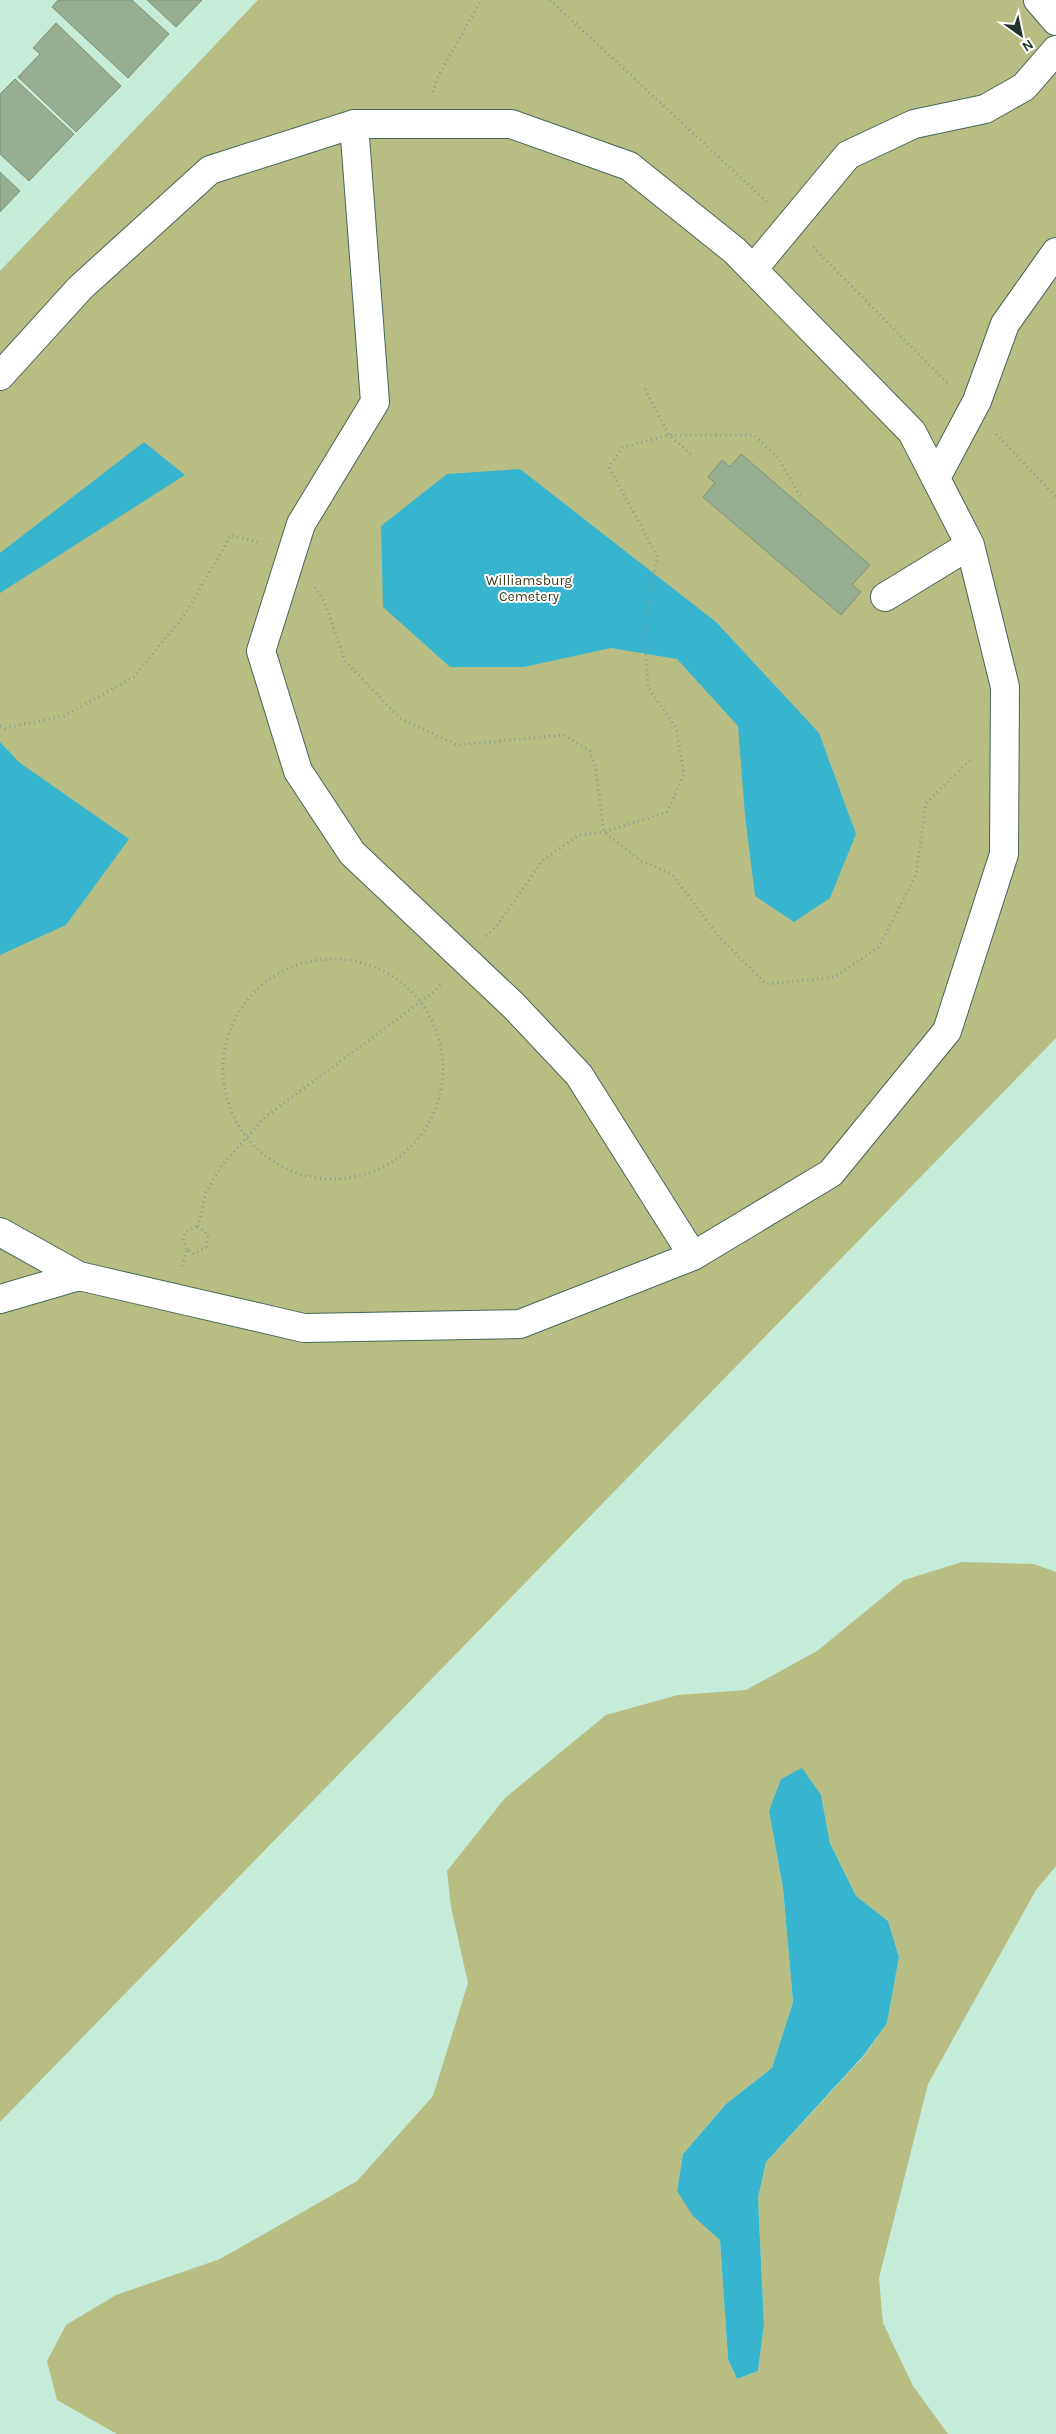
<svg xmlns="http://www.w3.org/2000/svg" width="1056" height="2434" viewBox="0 0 1056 2434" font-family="Karla,sans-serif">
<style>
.green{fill:#b8bd83;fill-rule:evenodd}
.water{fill:#37b5cf}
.building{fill:#98ae91;stroke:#7d9377}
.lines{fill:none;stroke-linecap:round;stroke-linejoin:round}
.minor-casing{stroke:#456857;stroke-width:30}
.path{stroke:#819d8f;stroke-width:3;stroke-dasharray:1 4;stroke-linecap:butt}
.minor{stroke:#fff;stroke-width:28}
.labels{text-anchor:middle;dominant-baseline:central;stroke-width:4;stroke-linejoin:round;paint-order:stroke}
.park-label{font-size:14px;fill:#3c3f1a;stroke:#fff}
</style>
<rect width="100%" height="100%" fill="#c5ecd9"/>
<path class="green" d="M258 0H1056V1038L0 2122V271Z
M962 1562 1034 1564 1056 1572V1866L1036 1890 928 2084 879 2278 883 2323 913 2386 948 2434H117L57 2400 47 2361 66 2325 116 2295 220 2259 357 2181 433 2096 468 1983 451 1907 447 1871 505 1798 606 1715 678 1695 746 1690 817 1651 904 1580ZM821 1795 830 1843 856 1896 888 1921 899 1957 887 2023 864 2056 766 2162 758 2198 764 2324 758 2371 737 2379 728 2359 720 2240 677 2191 683 2154 726 2104 772 2068 793 2002 783 1888 769 1811Z"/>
<path class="water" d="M144 442 185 475 0 593V553Z
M520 469 716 622 819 733 856 834 830 898 794 922 755 896 745 815 738 726 677 659 611 648 524 667H450L383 607 381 526 447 474Z
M0 742 20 763 129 839 66 925 0 955Z
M802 1768 821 1795 830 1843 856 1896 888 1921 899 1957 887 2023 864 2055 766 2162 758 2198 764 2324 758 2371 737 2379 728 2359 720 2240 693 2216 677 2191 683 2154 726 2104 772 2068 793 2002 783 1888 769 1811 781 1779Z"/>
<path class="building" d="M58 0H132L169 34 128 78 52 7Z
M147 0H202L176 27Z
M56 23 121 86 76 132 18 77 40 54 33 48Z
M15 79 74 134 29 181 0 154V94Z
M0 172 20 191 0 212Z
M741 454 870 565 852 585 861 592 841 615 703 497 715 483 708 477 722 460 730 467Z"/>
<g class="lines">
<defs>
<path id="minor" d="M1038 0 1056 21
M354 124 375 402 301 524 261 651 298 771 352 853 514 1006 579 1075 693 1256
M754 268 848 155 914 124 985 109 1024 87 1056 50
M0 376 80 288 210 170 354 124H511L629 166 735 251 912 432 970 545 1005 687 1004 854 947 1031 831 1173 693 1256 520 1324 304 1328 79 1276 0 1232
M936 478 977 401 1005 324 1056 252
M885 597 970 545
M0 1299 79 1276"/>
</defs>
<use href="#minor" class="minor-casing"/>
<path class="path" d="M550 0 767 202
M433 92 437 79 481 0
M813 247 949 385
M645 389 669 435 694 457
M996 434 1056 497
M315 587 325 603 345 661 400 718 457 745 564 735 590 751 596 771 604 832 641 861 672 874 719 937 766 984 835 977 879 947 916 875 926 803 972 758
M0 726 5 728 64 716 134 677 186 613 231 535 262 543
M486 936 498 924 543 860 579 835 604 832 667 812 684 774 676 728 648 687 644 634 657 556 609 467 623 447 669 435H754L778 458 800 496
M223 1069a110 110 0 1 1 220 0a110 110 0 1 1-220 0Z
M187 1249 183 1240 186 1231 198 1226
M182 1266 187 1249 194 1254 206 1247 208 1235 198 1226 206 1192 223 1164 265 1117 435 991 442 983"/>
<use href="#minor" class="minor"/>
</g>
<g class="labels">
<g class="park-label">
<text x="529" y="580">Williamsburg<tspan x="529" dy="16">Cemetery</tspan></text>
</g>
</g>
<g transform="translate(1021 35) rotate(147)" stroke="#ffffff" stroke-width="4" paint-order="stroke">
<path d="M0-4L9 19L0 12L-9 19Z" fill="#23322b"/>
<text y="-8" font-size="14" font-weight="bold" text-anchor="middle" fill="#23322b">N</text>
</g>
</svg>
